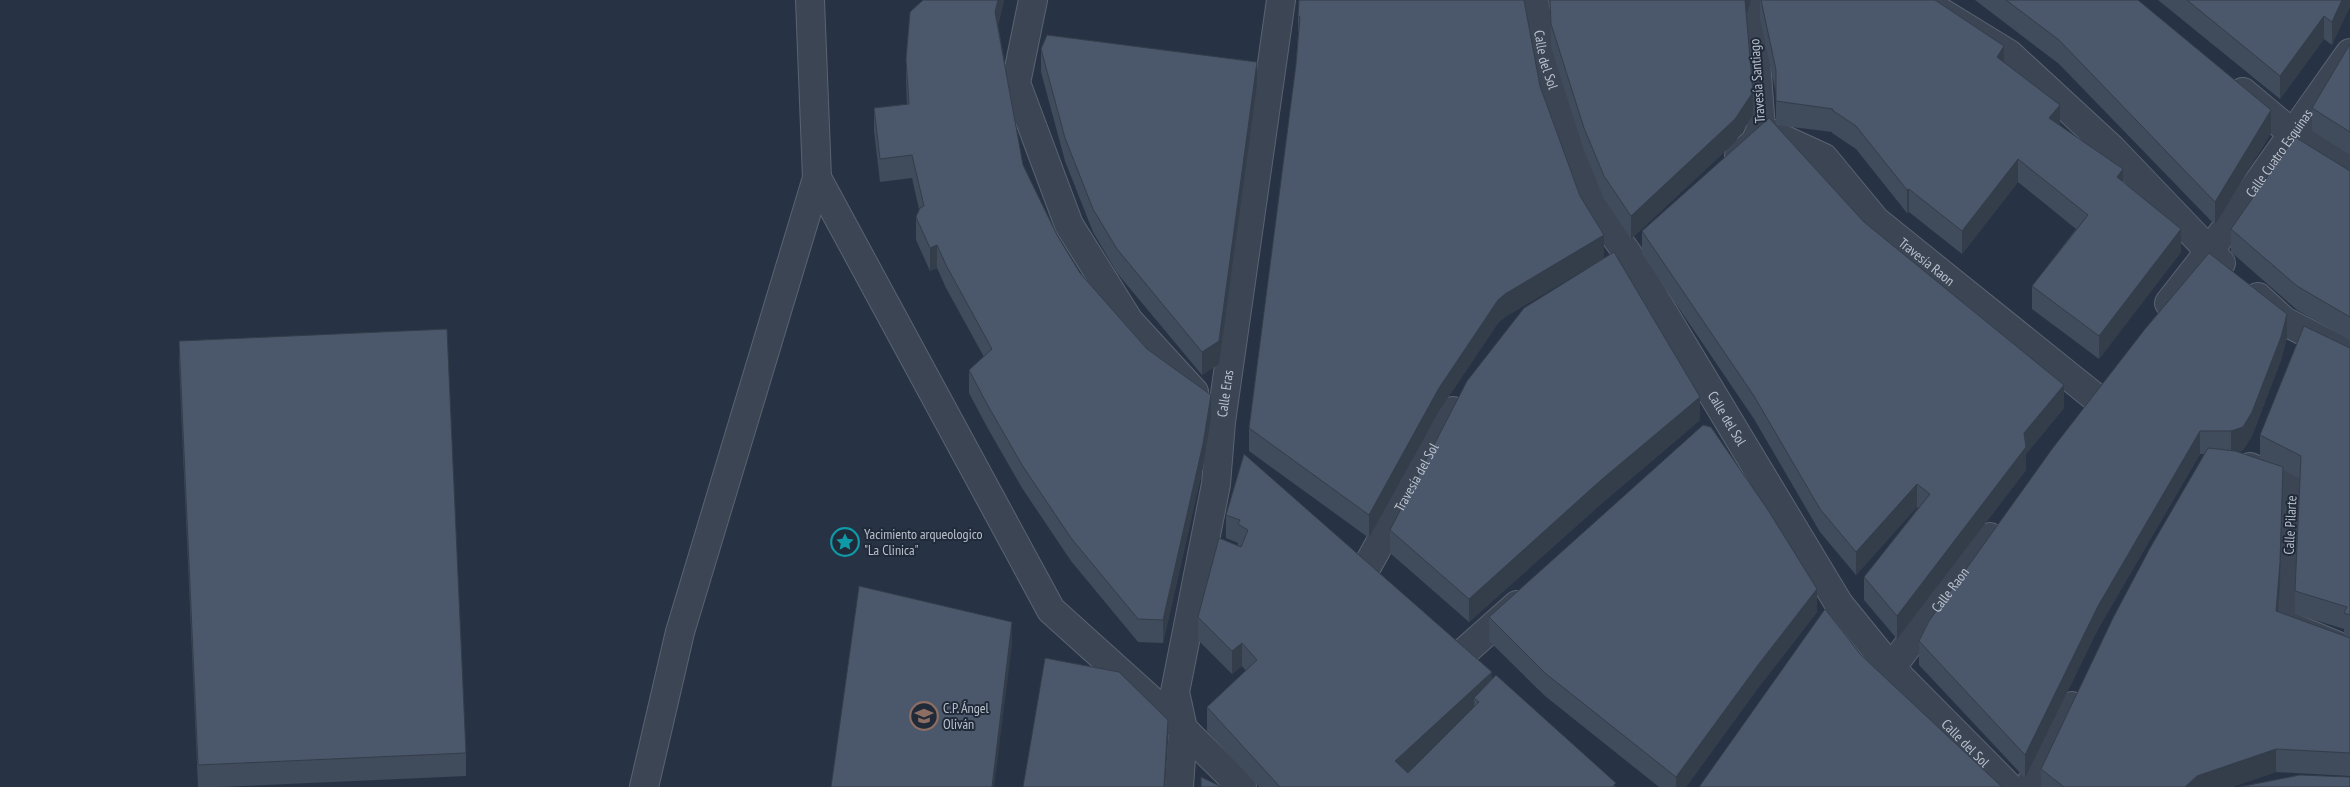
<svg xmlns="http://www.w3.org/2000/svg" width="2350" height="787" viewBox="0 0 2350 787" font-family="'PT Sans Narrow',sans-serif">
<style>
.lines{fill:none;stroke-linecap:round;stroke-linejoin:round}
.minor-casing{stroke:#5a6371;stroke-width:30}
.minor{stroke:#3c4554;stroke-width:28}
.wall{fill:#404b5b;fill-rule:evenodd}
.shaded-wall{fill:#343d4a}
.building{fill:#4b576a;stroke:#343d4a}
.labels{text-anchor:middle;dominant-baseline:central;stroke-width:4;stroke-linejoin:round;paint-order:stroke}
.street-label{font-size:14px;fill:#b9c1cd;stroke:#202a39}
.poi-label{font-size:14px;fill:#b9c1cd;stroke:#202a39;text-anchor:start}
</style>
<rect width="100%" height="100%" fill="#273344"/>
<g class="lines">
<defs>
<g id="minor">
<path d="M1033 0 1016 83 1069 225 1129 321 1194 392"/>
<path id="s1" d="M1534 0 1544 60 1594 207 1628 254 1839 604 1891 668 2009 787"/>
<path d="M1921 0 2009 54 2112 149 2221 263"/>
<path d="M2243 92 2293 134 2350 170"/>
<path id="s2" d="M1761 129 1824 158 1876 221 2096 398"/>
<path d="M1739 156 1755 142 1761 129 1753 20 1759 0"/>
<path d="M817 178 1051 610 1183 729 1242 787"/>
<path d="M2258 297 2284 321 2350 355"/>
<path id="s3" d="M2169 303 2209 252 2350 53"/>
<path d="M2250 467 2292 485 2284 624 2350 651"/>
<path id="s4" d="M1365 570 1453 411"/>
<path d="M1463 653 1517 605"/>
<path id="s5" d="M1891 668 1990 537"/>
<path d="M644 787 680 632 817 178 810 0"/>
<path id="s6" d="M1179 787 1183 729 1175 692 1216 484 1221 422 1281 0"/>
<path d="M2029 787 2072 706"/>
</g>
</defs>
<use href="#minor" class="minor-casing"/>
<use href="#minor" class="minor"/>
</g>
<path class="wall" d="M1004 0 998 25 1023 165 1057 235 1080 273 1147 349 1211 418 1203 467 1163 643 1138 642 1071 561 1022 488 987 427 969 393V370L984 357 946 288 937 268 930 271 916 240V217L919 209 912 178 880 182 874 131V108L907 105 906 82V59Z
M1550 0H1751L1746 14 1753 115 1735 142 1631 239 1604 199 1584 151 1551 47Z
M1760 0H1935L2004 62 2060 125 2123 183 2181 252 2099 359 2032 309V286L2076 229 2018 182 1962 254 1909 212 1907 213 1856 149 1832 133V132L1776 125V93L1760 19Z
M1975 0H2138L2271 133 2215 225 2059 64Z
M2158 0H2350L2332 45 2324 39 2280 99Z
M1298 16 1540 86 1580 196 1604 258 1700 420 1601 504 1469 622 1390 553V530L1589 267 1505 317 1498 323 1439 411 1369 538 1249 451V428L1296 64 1298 35Z
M2350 44V155L2312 131V108Z
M1041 49 1257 85 1219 364 1202 375 1117 273 1093 232 1065 161 1041 72Z
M2350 171V340L2297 310 2231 252V229Z
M1642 231 2064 408 2026 454V470L1897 639 1864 600V577L1918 508 1917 507 1856 575 1820 532 1754 419 1642 254Z
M2287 338 2281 360 2252 436 2243 450 2238 452 2267 461 2260 458V435L2350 348V776L2276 772 2232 787H2041V769L2204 454H2200L2098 629 2025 778 1919 665V641ZM2283 470 2300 479 2295 591V614L2344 629V636L2278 612 2280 586Z
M179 341 466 753V776L220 787H198L179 364Z
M1244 454 1492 679 1616 787H1259L1207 731V707L1246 671 1242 666 1232 674 1198 640V617L1238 546V543L1226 538V515Z
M1817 612 1758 688 1686 787H1659L1545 696 1489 641V617Z"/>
<path class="shaded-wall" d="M998 0H1004L995 35V12Z
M1745 0H1751L1745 19Z
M2342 0H2350V7L2332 45V22Z
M2324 16V39L2280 99V76Z
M2004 46V69L1997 57Z
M1257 62V85L1219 364 1202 375V352Z
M1753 92V115L1735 142 1631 239V216Z
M2060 105V128L2049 118Z
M2271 110V133L2215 225V202Z
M2018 159V182L1962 254V231Z
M2123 169V192L2117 177Z
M1909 189V212L1907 213V190Z
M2181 229V252L2099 359V336Z
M1604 235V258L1505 317 1498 323 1439 411 1369 538V515L1439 388 1498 300 1505 294Z
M937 245V268L930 271V248Z
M2287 314V338L2281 360 2252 436 2243 450 2231 454V431Z
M2064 385V408L2026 454V470L1897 639V616L2024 433Z
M1211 395V418L1203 467 1163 643V620Z
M1700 397V420L1601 504 1469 622V599L1601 480Z
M2200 431V454L2098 629 2025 778V755L2098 606Z
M2283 467 2280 586 2276 634V611Z
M1917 484V507L1856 575V552Z
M1817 589V612L1758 688 1686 787H1676V777L1758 665Z
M1012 622V645L994 787H992Z
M1242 643V666L1232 674V651Z
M1492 672V695L1479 702 1474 698V711L1395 784V761Z
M1168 720V743L1165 787H1164Z
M2276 749V772L2232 787H2185L2197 776Z"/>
<path class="building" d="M923 0H998L995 12 1023 165 1057 235 1080 273 1147 349 1211 395 1203 444 1163 620 1138 619 1071 538 1022 465 987 404 969 370 992 349 946 265 937 245 930 248 916 217 920 208 924 206 912 155 880 159 874 108 909 104 906 59 910 12Z
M1299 0H1524L1540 86 1580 196 1604 235 1505 294 1498 300 1439 388 1369 515 1249 428 1296 64 1300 17 1298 16Z
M1550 0H1745L1753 92 1735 119 1631 216 1604 176 1584 128 1551 24Z
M1761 0H1935L2004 46 1997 57 2060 105 2049 118 2123 169 2117 177 2181 229 2099 336 2032 286 2088 215 2018 159 1962 231 1909 189 1907 190 1856 126 1832 110 1833 109 1776 101V70Z
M2006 0H2138L2271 110 2215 202 2059 40Z
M2187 0H2342L2332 22 2324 16 2280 76Z
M1047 35 1257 62 1219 341 1202 352 1117 249 1093 209 1065 138 1041 49Z
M2350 44V132L2312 108Z
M1769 118 1864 222 2064 385 2024 433 2026 447 1897 616 1864 577 1930 494 1917 484 1856 552 1820 509 1754 396 1642 231Z
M2295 137 2350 171V317L2297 286 2231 229Z
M1614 252 1700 397 1601 480 1469 599 1390 530 1467 381 1524 308Z
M2209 253 2287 314 2281 337 2252 412 2243 427 2231 431H2200L2098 606 2025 755 1919 641 1929 621 2052 449 2145 329Z
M2304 326 2350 348V615L2344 613 2347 607 2295 591 2301 456 2260 435Z
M447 329 466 753 198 765 179 341Z
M1703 425 1711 427 1768 510 1817 589 1758 665 1676 777 1545 673 1489 617Z
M2208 448 2235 451 2283 467 2280 563 2276 611 2350 638V753L2276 749 2197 776 2185 787H2064L2041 769 2113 618 2150 548Z
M1244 454 1492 672 1395 761 1408 773 1479 702 1474 698 1496 675 1616 783 1612 787H1280L1207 707 1257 660 1242 643 1232 651 1198 617 1219 538 1241 547 1248 530 1238 524 1240 520 1226 515Z
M859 586 1012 622 992 787H831Z
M1825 609 1861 655 2002 787H1699Z
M1045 658 1119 672 1168 720 1164 787H1023Z
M2300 775 2350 777V787H2239Z
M1201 777 1222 787H1201Z"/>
<defs>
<symbol id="sight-ring" viewBox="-11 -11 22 22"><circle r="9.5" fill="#202a39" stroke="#0f9aa8" stroke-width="1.5"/><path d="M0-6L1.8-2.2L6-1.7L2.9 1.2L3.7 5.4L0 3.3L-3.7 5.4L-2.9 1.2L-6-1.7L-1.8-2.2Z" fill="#0f9aa8"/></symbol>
<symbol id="school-ring" viewBox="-11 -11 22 22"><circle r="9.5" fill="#202a39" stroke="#8d6e63" stroke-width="1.5"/><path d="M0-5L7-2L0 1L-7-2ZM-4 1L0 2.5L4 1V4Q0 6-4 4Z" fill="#8d6e63"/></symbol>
</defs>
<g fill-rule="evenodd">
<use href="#sight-ring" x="829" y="526" width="32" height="32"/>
<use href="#school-ring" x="908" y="700" width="32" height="32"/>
</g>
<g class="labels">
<g class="street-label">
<text stroke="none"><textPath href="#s1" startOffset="61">Calle del Sol</textPath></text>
<text transform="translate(1757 81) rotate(-94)">Travesía Santiago</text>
<text stroke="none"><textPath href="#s3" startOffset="186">Calle Cuatro Esquinas</textPath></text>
<text stroke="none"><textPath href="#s2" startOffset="216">Travesía Raon</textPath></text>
<text stroke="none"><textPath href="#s6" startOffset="399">Calle Eras</textPath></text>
<text stroke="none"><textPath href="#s1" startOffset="466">Calle del Sol</textPath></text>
<text stroke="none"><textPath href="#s4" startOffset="106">Travesía del Sol</textPath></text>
<text transform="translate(2290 525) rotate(-87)">Calle Pilarte</text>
<text stroke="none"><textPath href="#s5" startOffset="98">Calle Raon</textPath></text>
<text stroke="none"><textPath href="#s1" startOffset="871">Calle del Sol</textPath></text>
</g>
<g class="poi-label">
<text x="864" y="534">Yacimiento arqueologico<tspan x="864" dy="16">"La Clinica"</tspan></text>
<text x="943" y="708">C.P. Ángel<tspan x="943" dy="16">Oliván</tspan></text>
</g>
</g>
</svg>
